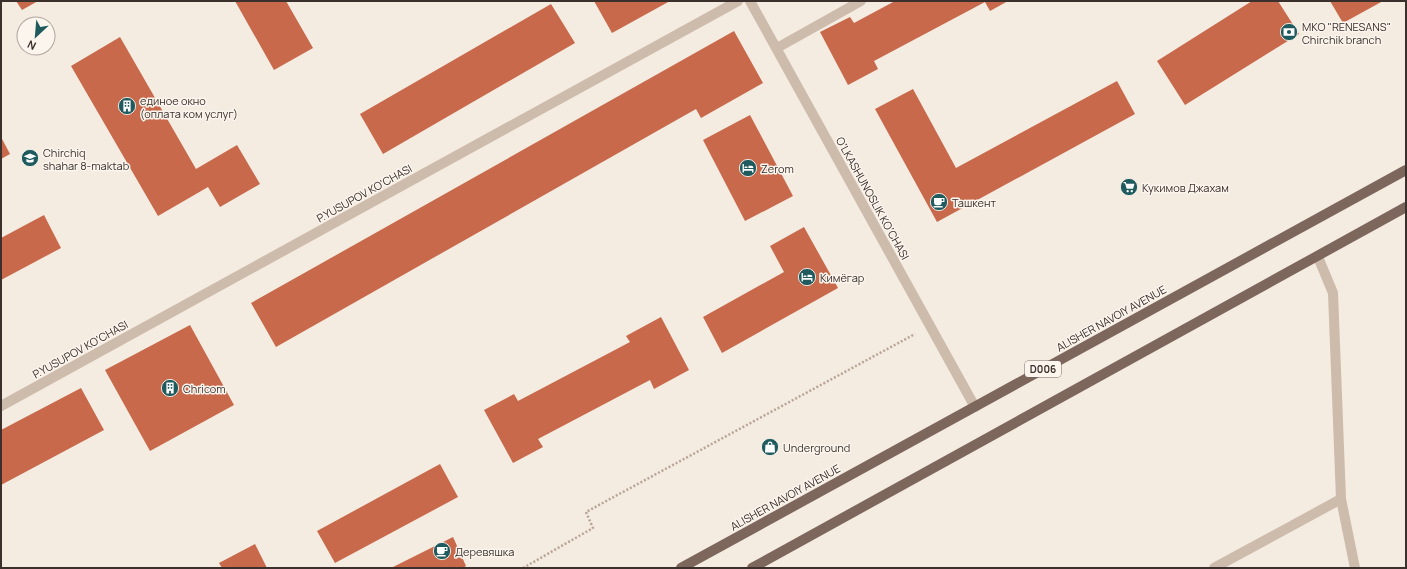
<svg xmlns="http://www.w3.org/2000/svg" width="1407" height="569" viewBox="0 0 1407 569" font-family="Manrope,sans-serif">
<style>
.building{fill:#c8694b}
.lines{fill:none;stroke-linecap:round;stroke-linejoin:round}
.path{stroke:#b9a596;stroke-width:2.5;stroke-dasharray:2 2;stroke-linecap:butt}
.minor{stroke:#cdbbac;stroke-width:10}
.major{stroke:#7d675c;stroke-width:10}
.labels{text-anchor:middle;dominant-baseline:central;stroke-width:3;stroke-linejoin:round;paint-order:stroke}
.shield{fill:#fbf5ee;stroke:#756b66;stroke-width:1}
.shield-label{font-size:10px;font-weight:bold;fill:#3b302b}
.poi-label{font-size:11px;fill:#3b302b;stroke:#fbf5ee;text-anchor:start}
.street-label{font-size:11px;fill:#3b302b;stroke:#fbf5ee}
</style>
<rect width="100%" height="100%" fill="#f4ebe1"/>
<path class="building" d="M16 1H38L22 10Z
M235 1H286L313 48 274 70Z
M594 1H670L612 33Z
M895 1H1008L990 11 985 2 874 61 878 69 848 85 820 32 850 17 854 23Z
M1252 1H1278L1299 34 1185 105 1157 61Z
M1330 1H1383L1343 23Z
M551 4 575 43 383 154 360 114Z
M734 31 763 83 701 118 696 109 276 347 251 303Z
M120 37 196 169 237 145 260 184 220 207 208 187 158 216 71 66Z
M1117 81 1135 114 937 222 875 109 913 89 956 168Z
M750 115 793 196 745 221 703 140Z
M1 137 10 154 1 159Z
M44 215 61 248 1 280V238Z
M804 227 838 288 722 353 703 317 784 272 770 246Z
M661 317 689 370 654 389 650 380 538 439 543 447 513 463 484 410 514 394 518 401 630 342 626 336Z
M190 325 234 405 150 451 105 370Z
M81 388 104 430 1 485V430Z
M440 464 458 497 335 563 317 531Z
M453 537 466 566 463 568H391Z
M255 544 267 568H222L219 563Z"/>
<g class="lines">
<path class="path" d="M523 568 593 528 586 512 915 334"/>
<path class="minor" d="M750 1 975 407
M777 48 861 1
M1318 257 1333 293 1341 499 1355 568
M1 406 738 1
M1214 568 1341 499"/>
<path class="major" d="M681 568 1406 170
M752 568 1406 207"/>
</g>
<defs>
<symbol id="bank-disc" viewBox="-11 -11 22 22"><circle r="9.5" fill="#1f5a5e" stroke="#fbf5ee"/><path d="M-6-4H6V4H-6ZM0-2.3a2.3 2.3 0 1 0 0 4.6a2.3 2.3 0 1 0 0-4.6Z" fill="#fff"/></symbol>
<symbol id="building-disc" viewBox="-11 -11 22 22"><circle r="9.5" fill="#1f5a5e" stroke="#fbf5ee"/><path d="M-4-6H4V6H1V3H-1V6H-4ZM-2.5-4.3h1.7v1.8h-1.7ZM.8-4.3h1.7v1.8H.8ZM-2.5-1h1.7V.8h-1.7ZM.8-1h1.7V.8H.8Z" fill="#fff"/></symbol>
<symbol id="school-disc" viewBox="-11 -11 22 22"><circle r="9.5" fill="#1f5a5e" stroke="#fbf5ee"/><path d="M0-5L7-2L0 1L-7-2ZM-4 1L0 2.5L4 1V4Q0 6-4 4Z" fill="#fff"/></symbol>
<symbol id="hotel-disc" viewBox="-11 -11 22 22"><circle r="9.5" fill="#1f5a5e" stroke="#fbf5ee"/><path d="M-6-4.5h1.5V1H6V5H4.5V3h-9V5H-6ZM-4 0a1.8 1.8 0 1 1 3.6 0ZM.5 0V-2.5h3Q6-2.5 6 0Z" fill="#fff"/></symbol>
<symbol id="supermarket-disc" viewBox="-11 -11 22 22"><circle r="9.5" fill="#1f5a5e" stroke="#fbf5ee"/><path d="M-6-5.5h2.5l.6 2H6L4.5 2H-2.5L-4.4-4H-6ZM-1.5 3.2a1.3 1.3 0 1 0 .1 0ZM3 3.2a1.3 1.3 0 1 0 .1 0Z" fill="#fff"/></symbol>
<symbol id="cafe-disc" viewBox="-11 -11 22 22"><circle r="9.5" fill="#1f5a5e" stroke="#fbf5ee"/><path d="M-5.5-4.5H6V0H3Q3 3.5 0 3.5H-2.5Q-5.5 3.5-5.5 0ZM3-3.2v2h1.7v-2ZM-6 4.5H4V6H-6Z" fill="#fff"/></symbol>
<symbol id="shop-disc" viewBox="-11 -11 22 22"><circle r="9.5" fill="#1f5a5e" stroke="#fbf5ee"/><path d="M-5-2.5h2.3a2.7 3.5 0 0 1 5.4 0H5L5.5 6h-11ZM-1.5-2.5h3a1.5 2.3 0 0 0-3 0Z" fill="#fff"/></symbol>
</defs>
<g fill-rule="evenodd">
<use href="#bank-disc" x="1279" y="22" width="20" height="20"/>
<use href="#building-disc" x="117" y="96" width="20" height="20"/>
<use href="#school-disc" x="20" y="148" width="20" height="20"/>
<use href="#hotel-disc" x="738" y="158" width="20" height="20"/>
<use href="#supermarket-disc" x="1119" y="177" width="20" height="20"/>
<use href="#cafe-disc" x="929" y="192" width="20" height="20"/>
<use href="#hotel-disc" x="797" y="267" width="20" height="20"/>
<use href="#building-disc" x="160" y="378" width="20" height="20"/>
<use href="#shop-disc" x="760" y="437" width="20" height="20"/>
<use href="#cafe-disc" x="432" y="541" width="20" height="20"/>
</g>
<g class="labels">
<rect class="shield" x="1025" y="361" width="36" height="16" rx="3"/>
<g class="shield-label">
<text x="1043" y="369">D006</text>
</g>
<g class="poi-label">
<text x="1302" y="26">MKO "RENESANS"<tspan x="1302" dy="13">Chirchik branch</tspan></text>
<text x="140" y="100">единое окно<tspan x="140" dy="13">(оплата ком услуг)</tspan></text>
<text x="43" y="152">Chirchiq<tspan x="43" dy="13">shahar 8-maktab</tspan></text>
<text x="761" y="168">Zerom</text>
<text x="1142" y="187">Кукимов Джахам</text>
<text x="952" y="202">Ташкент</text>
<text x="820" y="277">Кимёгар</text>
<text x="183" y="388">Chricom</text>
<text x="783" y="447">Underground</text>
<text x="455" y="551">Деревяшка</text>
</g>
<g class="street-label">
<text transform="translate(364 193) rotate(-29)">P.YUSUPOV KO'CHASI</text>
<text transform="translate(873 198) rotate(61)">O‘LKASHUNOSLIK KO‘CHASI</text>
<text transform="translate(1111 318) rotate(-29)">ALISHER NAVOIY AVENUE</text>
<text transform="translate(80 349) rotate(-29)">P.YUSUPOV KO'CHASI</text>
<text transform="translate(785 497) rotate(-29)">ALISHER NAVOIY AVENUE</text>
</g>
</g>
<rect width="1407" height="569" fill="none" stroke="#3b302b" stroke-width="4"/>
<g transform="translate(36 36) rotate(206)"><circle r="19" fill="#fbf5ee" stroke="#aea6a0"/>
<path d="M0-3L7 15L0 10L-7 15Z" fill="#1f5a5e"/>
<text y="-6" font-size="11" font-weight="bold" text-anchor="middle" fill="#3b302b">N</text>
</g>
</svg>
